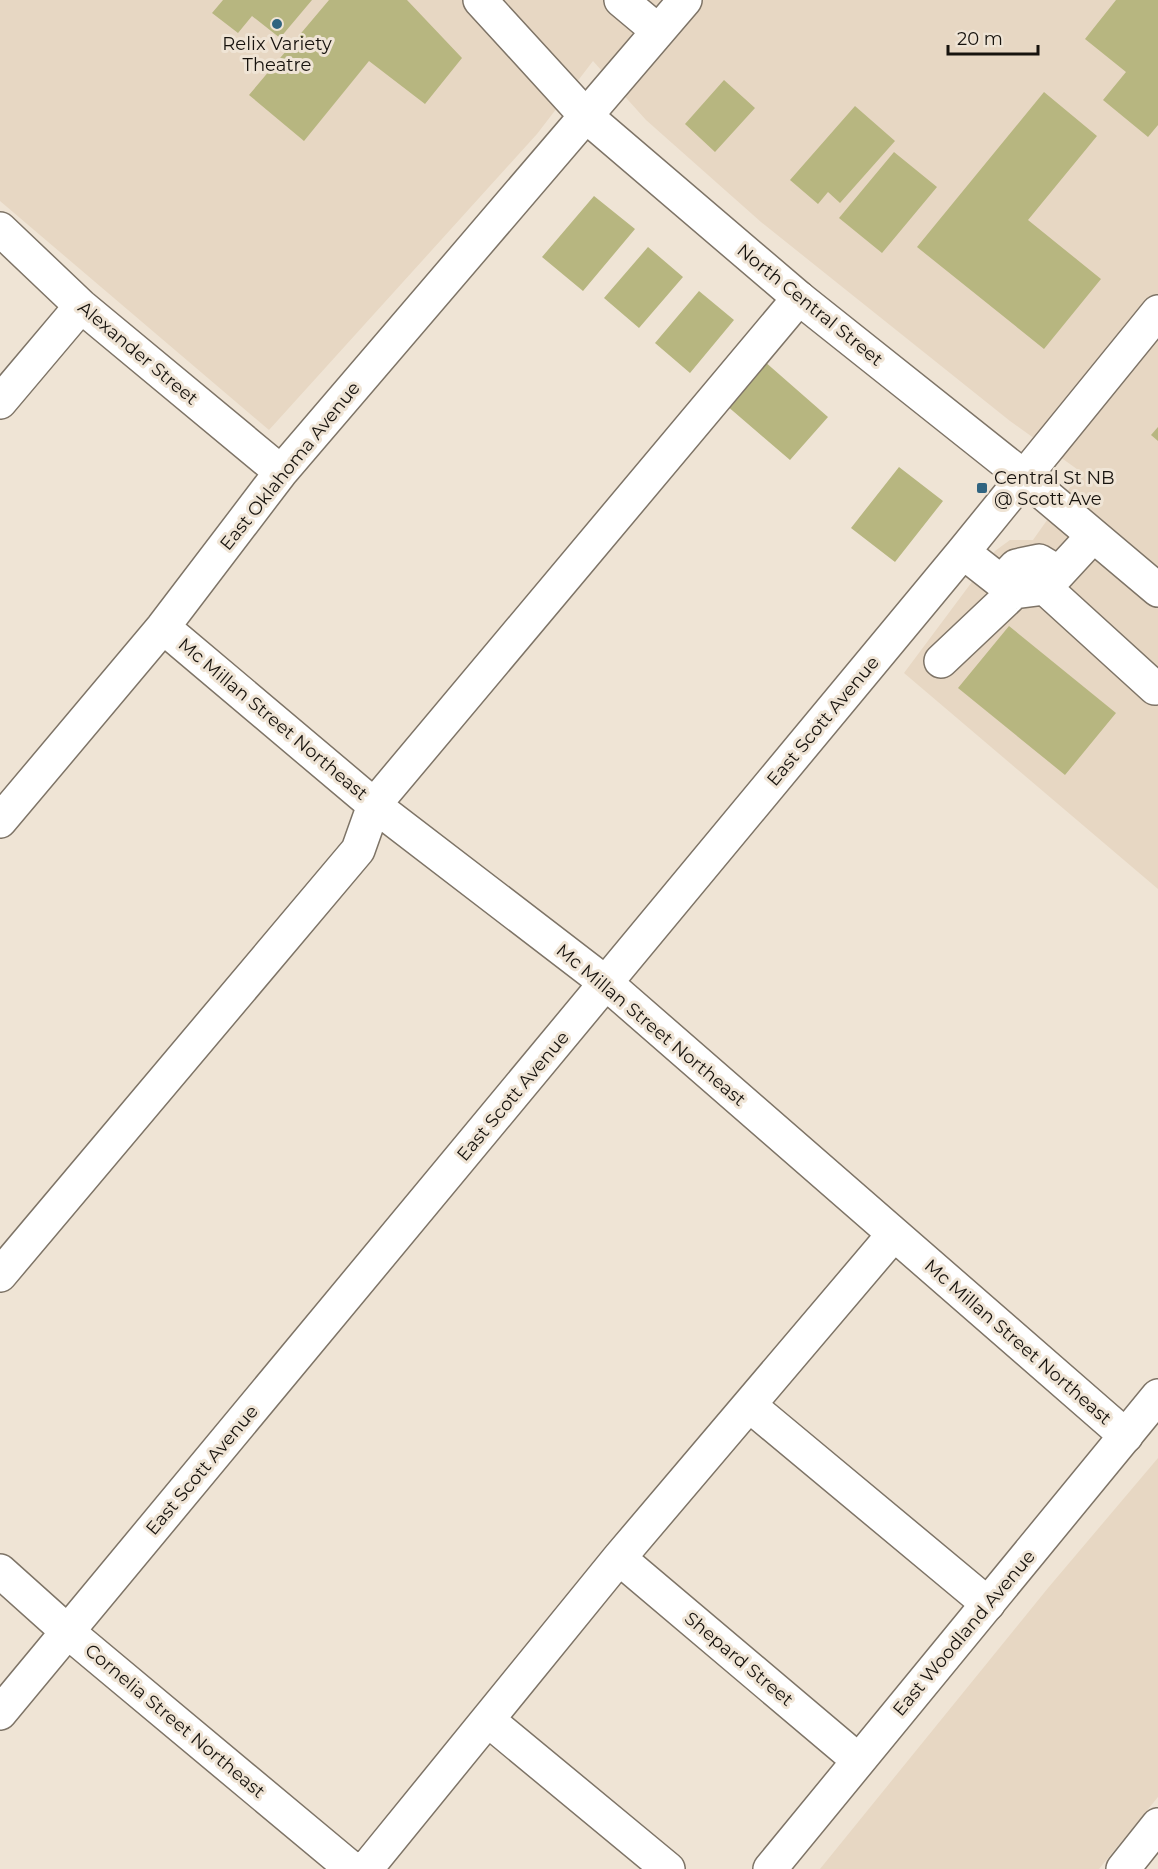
<svg xmlns="http://www.w3.org/2000/svg" width="1158" height="1869" viewBox="0 0 1158 1869" font-family="Montserrat,sans-serif">
<style>
.built{fill:#e7d7c3}
.building{fill:#b7b680}
.lines{fill:none;stroke-linecap:round;stroke-linejoin:round}
.minor-casing{stroke:#7e7467;stroke-width:36}
.major-casing{stroke:#7e7467;stroke-width:36}
.minor{stroke:#fff;stroke-width:33}
.major{stroke:#fff;stroke-width:33}
.poi-dot{fill:#306480;stroke:#efe4d5;stroke-width:2}
.labels{text-anchor:middle;dominant-baseline:central;stroke-width:6;stroke-linejoin:round;paint-order:stroke}
.poi-label{font-size:18px;fill:#17130e;stroke:#efe4d5}
.street-label{font-size:18px;fill:#17130e;stroke:#efe4d5}
</style>
<rect width="100%" height="100%" fill="#efe4d5"/>
<path class="built" d="M0 0H1158V889L904 673 995 551 1010 540H1033L1081 472 1010 421 761 222 646 120 593 61 537 134 269 430 0 201Z
M1158 1458V1797L1099 1869H820L1048 1588Z"/>
<path class="building" d="M223 0H312L280 38 252 16 238 33 212 13Z
M329 0H407L462 58 425 104 369 61 304 141 249 95Z
M1116 0H1158V125L1148 137 1103 100 1126 72 1085 39Z
M724 80 755 108 715 152 685 124Z
M1044 92 1097 136 1028 220 1101 279 1044 349 917 247Z
M855 106 895 141 840 203 828 192 818 204 790 180Z
M894 152 937 187 882 253 839 218Z
M594 196 635 229 583 291 542 257Z
M648 247 683 277 639 328 604 298Z
M699 291 734 320 690 373 655 343Z
M764 361 828 417 790 460 726 405Z
M1158 427V441L1151 435Z
M899 467 943 501 895 562 851 528Z
M1009 626 1116 713 1065 775 958 688Z"/>
<g class="lines">
<defs>
<path id="minor" d="M621 0 658 31
M0 229 81 306 281 472
M0 402 81 306
M963 552 1014 592 1045 588 1155 688 1158 685
M1002 581 1016 566 1039 561 1059 573
M1045 588 1093 536
M163 627 374 805 606 983 1126 1436
M941 661 1014 592
M0 821 163 627 281 472 685 0
M0 1275 358 850 374 805 799 298
M749 1405 988 1604
M619 1558 858 1760
M0 1571 68 1632 352 1869
M0 1713 963 552 1158 312
M488 1720 668 1869
M366 1869 619 1558 894 1234
M1123 1869 1158 1825"/>
<path id="major" d="M480 0 586 116 799 298 1024 477 1158 590
M770 1869 1158 1396"/>
</defs>
<use href="#minor" class="minor-casing"/>
<use href="#major" class="major-casing"/>
<use href="#minor" class="minor"/>
<use href="#major" class="major"/>
</g>
<g class="poi-dot">
<circle cx="277" cy="24" r="6"/>
<rect x="976" y="482" width="12" height="12" rx="3"/>
</g>
<g class="labels">
<g class="poi-label">
<text x="277" y="44">Relix Variety<tspan x="277" dy="21">Theatre</tspan></text>
<text x="994" y="478" text-anchor="start">Central St NB<tspan x="994" dy="21">@ Scott Ave</tspan></text>
</g>
<g class="street-label">
<text transform="translate(810 305) rotate(39)">North Central Street</text>
<text transform="translate(138 353) rotate(40)">Alexander Street</text>
<text transform="translate(290 466) rotate(-51)">East Oklahoma Avenue</text>
<text transform="translate(273 719) rotate(40)">Mc Millan Street Northeast</text>
<text transform="translate(823 721) rotate(-50)">East Scott Avenue</text>
<text transform="translate(651 1025) rotate(40)">Mc Millan Street Northeast</text>
<text transform="translate(513 1096) rotate(-50)">East Scott Avenue</text>
<text transform="translate(1018 1342) rotate(41)">Mc Millan Street Northeast</text>
<text transform="translate(202 1470) rotate(-50)">East Scott Avenue</text>
<text transform="translate(964 1633) rotate(-50)">East Woodland Avenue</text>
<text transform="translate(739 1659) rotate(40)">Shepard Street</text>
<text transform="translate(175 1721) rotate(40)">Cornelia Street Northeast</text>
</g>
</g>
<path d="M948 45v9h90v-9" fill="none" stroke="#17130e" stroke-width="3"/>
<text x="957" y="45" font-size="18" fill="#17130e" stroke="#efe4d5" stroke-width="4.5" paint-order="stroke">20 m</text>
</svg>
